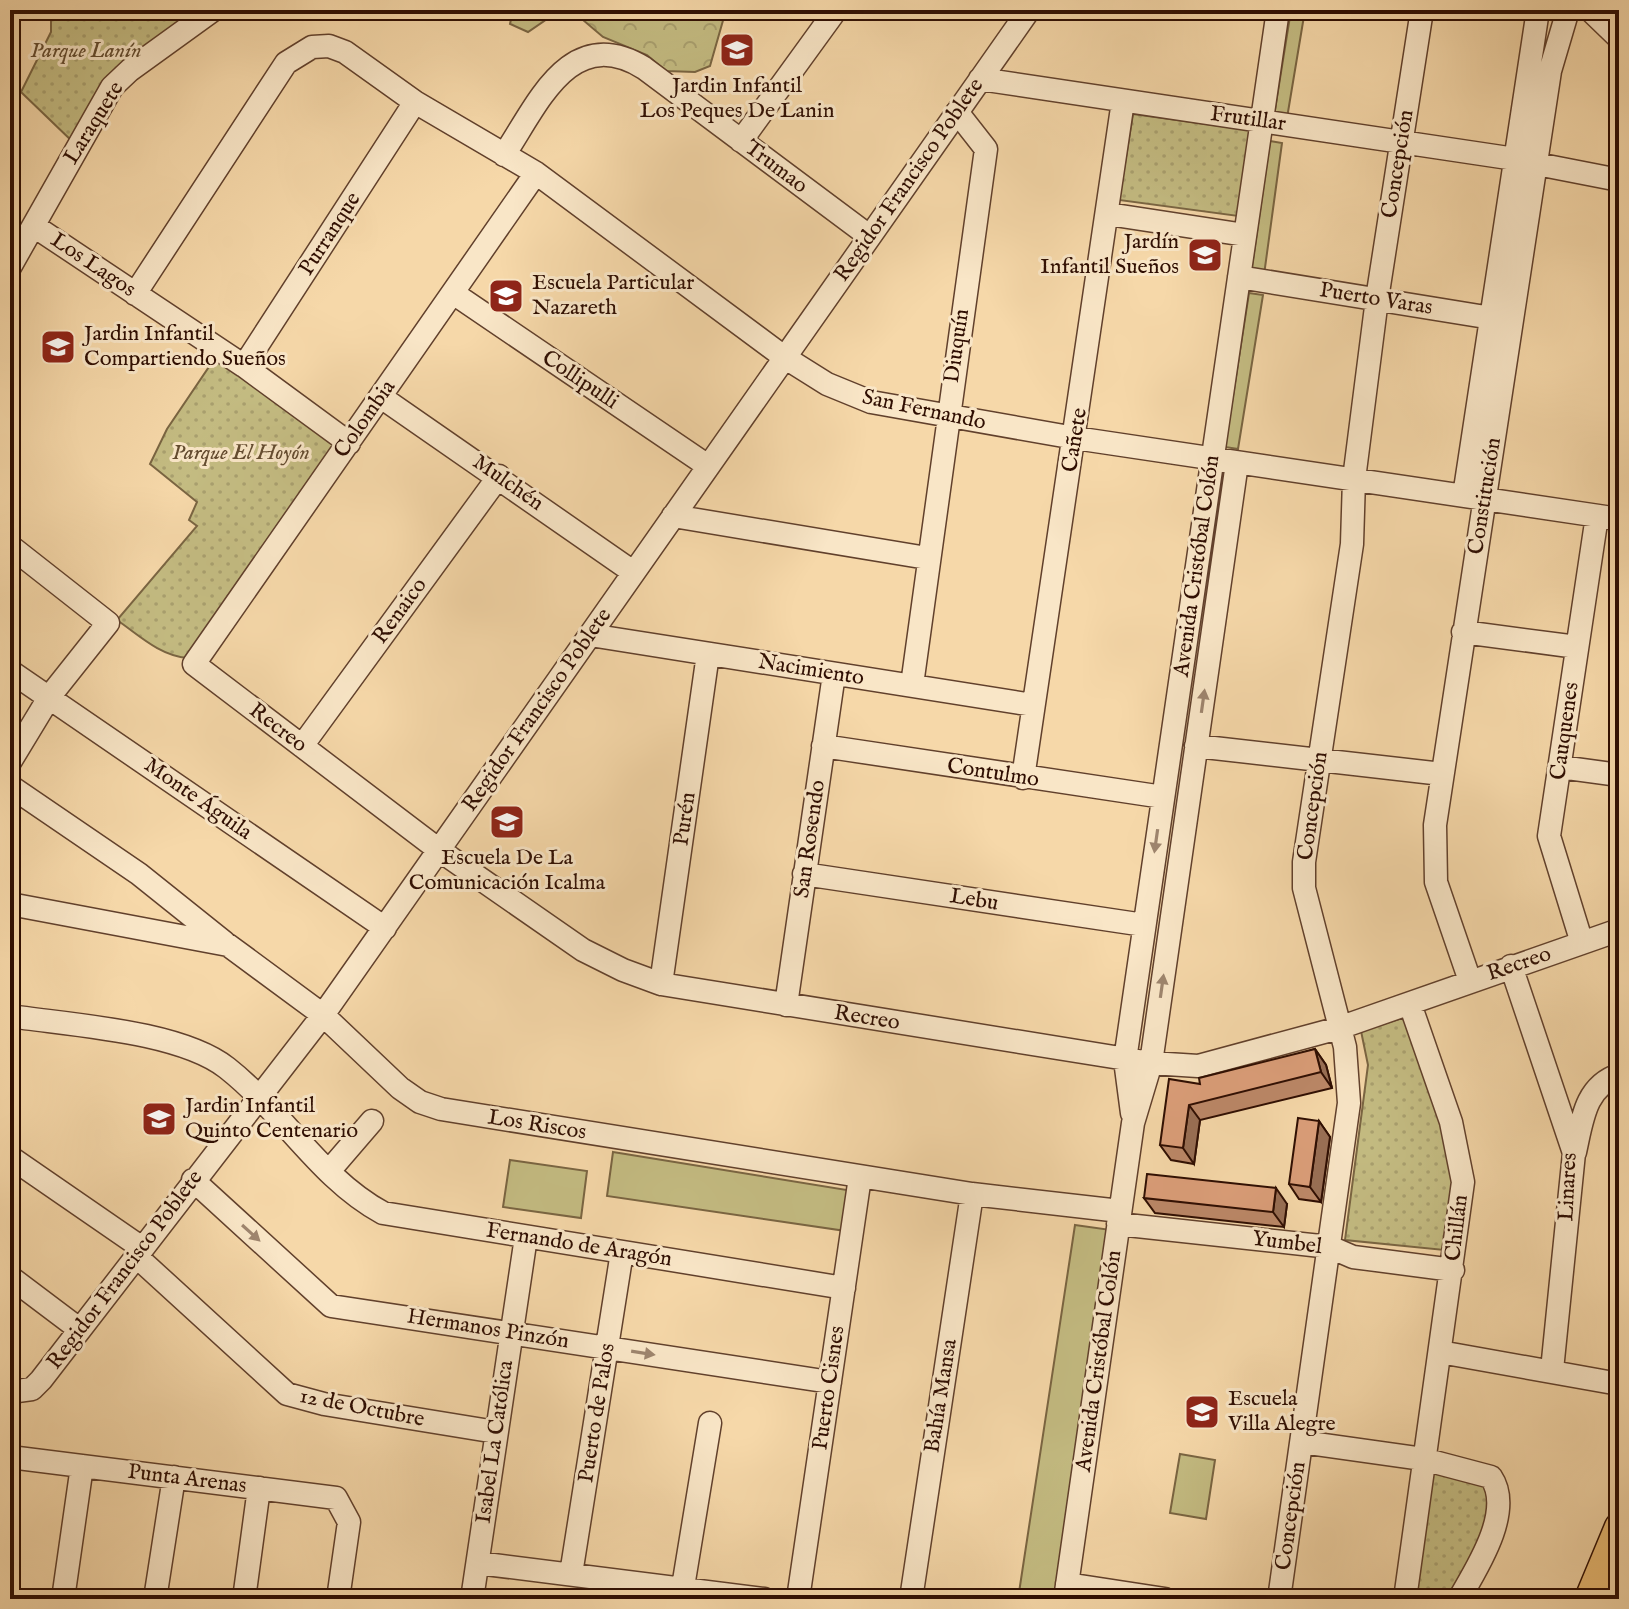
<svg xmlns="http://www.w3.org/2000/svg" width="1629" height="1609" viewBox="0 0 1629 1609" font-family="'IM FELL English',serif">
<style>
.grass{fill:#c4bc82;stroke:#7a6542;stroke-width:2}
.forest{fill:url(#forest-crowns);stroke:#7a6542;stroke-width:2}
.park{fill:url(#park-dots);stroke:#7a6542;stroke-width:2}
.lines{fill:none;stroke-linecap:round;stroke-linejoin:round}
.minor-casing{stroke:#61402c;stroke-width:25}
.major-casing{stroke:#2f0e02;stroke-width:31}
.minor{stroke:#f9e6c7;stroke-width:22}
.major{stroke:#ebbc74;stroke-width:28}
.wall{fill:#bc8868;stroke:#2f0e02;stroke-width:2}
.shaded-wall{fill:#996f55;stroke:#2f0e02;stroke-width:2}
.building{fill:#db9e79;stroke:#2f0e02;stroke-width:2}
.oneway{fill:#9e856e}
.labels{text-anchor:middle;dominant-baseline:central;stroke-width:6;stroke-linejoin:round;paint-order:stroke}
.park-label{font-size:22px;font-style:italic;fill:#634b2f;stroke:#f9e6c7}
.poi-label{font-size:22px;fill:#2f0e02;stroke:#f9e6c7;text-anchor:start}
.street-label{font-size:22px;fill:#2f0e02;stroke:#f9e6c7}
</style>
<defs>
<pattern id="forest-crowns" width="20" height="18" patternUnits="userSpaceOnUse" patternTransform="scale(2)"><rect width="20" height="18" fill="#c4bc82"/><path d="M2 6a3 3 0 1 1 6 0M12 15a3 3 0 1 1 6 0" fill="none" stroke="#a9a06f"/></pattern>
<pattern id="park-dots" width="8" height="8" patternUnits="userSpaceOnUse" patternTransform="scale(2)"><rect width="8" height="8" fill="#c4bc82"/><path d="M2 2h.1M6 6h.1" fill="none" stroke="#a9a06f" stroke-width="1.8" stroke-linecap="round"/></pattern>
</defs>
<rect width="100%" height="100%" fill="#f6d8a9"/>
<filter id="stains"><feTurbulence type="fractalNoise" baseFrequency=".0025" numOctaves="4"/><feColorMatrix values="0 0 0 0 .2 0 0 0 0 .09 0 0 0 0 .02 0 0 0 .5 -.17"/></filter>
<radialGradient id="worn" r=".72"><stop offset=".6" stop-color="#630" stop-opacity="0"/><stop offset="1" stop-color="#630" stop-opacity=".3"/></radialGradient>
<path class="grass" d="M1291 10H1305L1286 124 1273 122Z
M1270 141 1282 143 1264 275 1251 273Z
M1249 293 1263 295 1238 449 1225 447Z
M613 1152 853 1191 846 1231 607 1196Z
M510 1160 587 1171 581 1218 503 1207Z
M1075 1225 1111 1230 1057 1599H1018Z
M1180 1454 1215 1460 1206 1519 1170 1513Z"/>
<path class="forest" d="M513 10H726L710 66 695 72 666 71 647 55 603 37 576 14 553 15 528 32 510 24Z"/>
<path class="park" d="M51 10H199L184 21 75 144 21 92 51 32Z
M1133 114 1250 130 1238 216 1119 200Z
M217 355 338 441 187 658C159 655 140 636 117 620L197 526 189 520 197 502 150 464 167 429Z
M1412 1015 1458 1161 1444 1250 1345 1240 1368 1065 1361 1031Z
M1431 1472 1488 1484 1494 1494 1477 1551 1449 1599H1413Z"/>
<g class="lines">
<defs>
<path id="minor" d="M1590 10 1619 38
M980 79 1515 159
M741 141 836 10
M504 155C538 104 570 23 644 68L869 236
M1537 164 1619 180
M536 173 194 664 439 850 583 950 623 970 661 984 1151 1063 1198 1066 1339 1028 1619 930
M1108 214 1245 235
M34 226 244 366 349 443
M10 267 112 87 130 70 213 10
M1239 277 1504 320
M453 293 708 466
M135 294 286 63 312 47 329 46 345 52 415 102 536 173 784 357 827 384 871 402 1075 438 1619 519
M244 366 415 102
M381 397 633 572
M1464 496 1538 10
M673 516 927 558
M10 546 108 623 50 696 10 762
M1463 632 1577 647
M590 635 1033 705
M10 671 385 928
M912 685 986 149 957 112
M302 746 499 476
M823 746 1163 797
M1196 746 1442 774
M1560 767 1619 775
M1023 778 1123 101
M10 786 139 874 224 942
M804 874 1144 925
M10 904 228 945 323 1015 400 1088 420 1102 441 1109 972 1194 1120 1211
M1582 943 1549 836 1597 516
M1511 966 1574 1153 1552 1370
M1470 981 1436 882 1435 825 1550 71 1568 10
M661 984 708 654
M786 1005 834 674
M10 1016C70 1025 180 1031 227 1068 283 1112 320 1179 383 1213L844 1288
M1132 1113 1125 1060 1278 10
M1575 1152C1582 1121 1585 1086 1619 1075
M10 1157 142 1248
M329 1171 372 1121
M193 1180 331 1306 830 1382
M1118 1224 1330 1247 1353 1257 1453 1270
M136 1256 287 1394 324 1404 496 1432
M10 1277 79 1329
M1440 1352 1619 1384
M10 1392 32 1389 41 1380 323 1015 1029 10
M1302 1442 1423 1459 1491 1477C1514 1511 1477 1568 1459 1599
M10 1457 336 1498 349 1522 338 1599
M478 1563 764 1599
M571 1574 622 1252
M1067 1584 1165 1599
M63 1599 82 1466
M155 1599 174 1477
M244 1599 259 1488
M472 1599 526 1237
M681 1599 710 1423
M798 1599 860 1177
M911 1599 972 1194
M1065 1599 1133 1123 1151 1063 1237 463
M1279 1599 1349 1103 1345 1047 1304 888V862L1352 544 1354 479 1377 299 1422 10
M1405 1599 1463 1182 1451 1122 1410 1004"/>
<path id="major" d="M1589 1599 1619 1527"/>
</defs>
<use href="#minor" class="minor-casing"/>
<use href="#major" class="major-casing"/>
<use href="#minor" class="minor"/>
<use href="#major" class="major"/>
</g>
<path class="wall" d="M1315 1049 1326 1065 1332 1088 1200 1120 1194 1164 1171 1160 1160 1145 1200 1084Z
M1319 1121 1330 1137 1321 1202 1299 1199 1289 1184Z
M1144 1198 1287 1204 1284 1227 1155 1213Z"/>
<path class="shaded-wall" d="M1315 1049 1326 1065 1332 1088 1321 1072Z
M1189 1105 1200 1120 1194 1164 1183 1148Z
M1319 1121 1330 1137 1321 1202 1310 1187Z
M1276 1188 1287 1204 1284 1227 1273 1212Z"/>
<path class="building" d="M1315 1049 1321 1072 1189 1105 1183 1148 1160 1145 1169 1079 1200 1084 1199 1078Z
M1298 1118 1319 1121 1310 1187 1289 1184Z
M1147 1174 1276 1188 1273 1212 1144 1198Z"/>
<defs><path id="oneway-solid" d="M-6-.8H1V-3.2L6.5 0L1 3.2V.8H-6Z" transform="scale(2)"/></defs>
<g class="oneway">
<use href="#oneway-solid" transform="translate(1203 701) rotate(-82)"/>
<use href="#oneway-solid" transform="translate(1156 841) rotate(98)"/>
<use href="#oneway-solid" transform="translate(1162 986) rotate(-82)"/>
<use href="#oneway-solid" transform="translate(251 1233) rotate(42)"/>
<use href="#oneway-solid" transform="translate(643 1353) rotate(9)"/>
</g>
<defs>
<symbol id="school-square" viewBox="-11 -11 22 22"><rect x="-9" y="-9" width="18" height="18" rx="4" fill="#8f2418" stroke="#f9e6c7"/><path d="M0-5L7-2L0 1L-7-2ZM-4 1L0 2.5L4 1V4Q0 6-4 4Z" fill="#fff"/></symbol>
</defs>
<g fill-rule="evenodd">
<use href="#school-square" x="717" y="30" width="40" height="40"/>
<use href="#school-square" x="1185" y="235" width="40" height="40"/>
<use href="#school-square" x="486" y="276" width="40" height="40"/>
<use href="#school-square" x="38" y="327" width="40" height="40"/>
<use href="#school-square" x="487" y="802" width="40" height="40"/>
<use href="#school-square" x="139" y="1099" width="40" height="40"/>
<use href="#school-square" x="1182" y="1392" width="40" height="40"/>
</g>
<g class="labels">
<g class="park-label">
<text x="86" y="51">Parque Lanín</text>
<text x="241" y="453">Parque El Hoyón</text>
</g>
<g class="poi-label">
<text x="737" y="86" text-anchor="middle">Jardin Infantil<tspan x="737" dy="25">Los Peques De Lanin</tspan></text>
<text x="1179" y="242" text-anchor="end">Jardín<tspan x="1179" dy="25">Infantil Sueños</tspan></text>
<text x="532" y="283">Escuela Particular<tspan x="532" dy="25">Nazareth</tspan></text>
<text x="84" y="334">Jardin Infantil<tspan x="84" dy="25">Compartiendo Sueños</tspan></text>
<text x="507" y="858" text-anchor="middle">Escuela De La<tspan x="507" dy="25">Comunicación Icalma</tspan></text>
<text x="185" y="1106">Jardin Infantil<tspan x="185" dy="25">Quinto Centenario</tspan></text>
<text x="1228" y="1399">Escuela<tspan x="1228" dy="25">Villa Alegre</tspan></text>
</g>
<g class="street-label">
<text transform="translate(1248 119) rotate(8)">Frutillar</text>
<text transform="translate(94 123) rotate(-58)">Laraquete</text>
<text transform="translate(1398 164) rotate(-81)">Concepción</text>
<text transform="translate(776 167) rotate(37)">Trumao</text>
<text transform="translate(909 180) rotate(-55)">Regidor Francisco Poblete</text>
<text transform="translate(330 234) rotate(-57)">Purranque</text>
<text transform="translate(93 265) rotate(34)">Los Lagos</text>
<text transform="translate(1376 299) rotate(9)">Puerto Varas</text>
<text transform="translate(957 346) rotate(-82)">Diuquín</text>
<text transform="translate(580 380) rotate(34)">Collipulli</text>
<text transform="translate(924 410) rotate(12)">San Fernando</text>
<text transform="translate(365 419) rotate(-55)">Colombia</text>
<text transform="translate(1075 440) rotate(-81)">Cañete</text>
<text transform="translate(508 483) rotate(35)">Mulchén</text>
<text transform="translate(1485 496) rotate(-81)">Constitución</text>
<text transform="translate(1197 566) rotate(-82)">Avenida Cristóbal Colón</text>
<text transform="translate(400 611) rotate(-54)">Renaico</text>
<text transform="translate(811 670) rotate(9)">Nacimiento</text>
<text transform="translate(537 710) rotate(-55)">Regidor Francisco Poblete</text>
<text transform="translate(278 728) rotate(37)">Recreo</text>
<text transform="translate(1565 731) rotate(-82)">Cauquenes</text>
<text transform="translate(993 773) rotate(9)">Contulmo</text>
<text transform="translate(198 799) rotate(35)">Monte Águila</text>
<text transform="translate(1313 806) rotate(-82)">Concepción</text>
<text transform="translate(685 819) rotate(-82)">Purén</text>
<text transform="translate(810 839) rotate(-82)">San Rosendo</text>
<text transform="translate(974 900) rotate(9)">Lebu</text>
<text transform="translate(1519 964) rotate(-19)">Recreo</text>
<text transform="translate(867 1018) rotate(9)">Recreo</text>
<text transform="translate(537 1125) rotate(9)">Los Riscos</text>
<text transform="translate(1568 1187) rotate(-87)">Linares</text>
<text transform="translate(1457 1228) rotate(-83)">Chillán</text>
<text transform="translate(1287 1243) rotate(7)">Yumbel</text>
<text transform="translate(579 1245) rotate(9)">Fernando de Aragón</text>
<text transform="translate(125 1270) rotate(-53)">Regidor Francisco Poblete</text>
<text transform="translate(488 1329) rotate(9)">Hermanos Pinzón</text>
<text transform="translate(1099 1361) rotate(-82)">Avenida Cristóbal Colón</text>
<text transform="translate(829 1388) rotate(-82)">Puerto Cisnes</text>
<text transform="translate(941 1396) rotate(-81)">Bahía Mansa</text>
<text transform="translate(362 1408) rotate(11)">12 de Octubre</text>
<text transform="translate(597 1413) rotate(-81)">Puerto de Palos</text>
<text transform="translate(495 1442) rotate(-82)">Isabel La Católica</text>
<text transform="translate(187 1479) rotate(7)">Punta Arenas</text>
<text transform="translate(1291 1516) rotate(-82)">Concepción</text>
</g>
</g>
<rect width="1629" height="1609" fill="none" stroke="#f6d8a9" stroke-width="40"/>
<rect x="12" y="12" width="1605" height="1585" fill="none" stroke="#2f0e02" stroke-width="4"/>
<rect x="20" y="20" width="1589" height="1569" fill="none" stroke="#2f0e02" stroke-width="2"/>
<rect width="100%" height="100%" filter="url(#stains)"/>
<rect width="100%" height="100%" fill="url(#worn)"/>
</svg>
